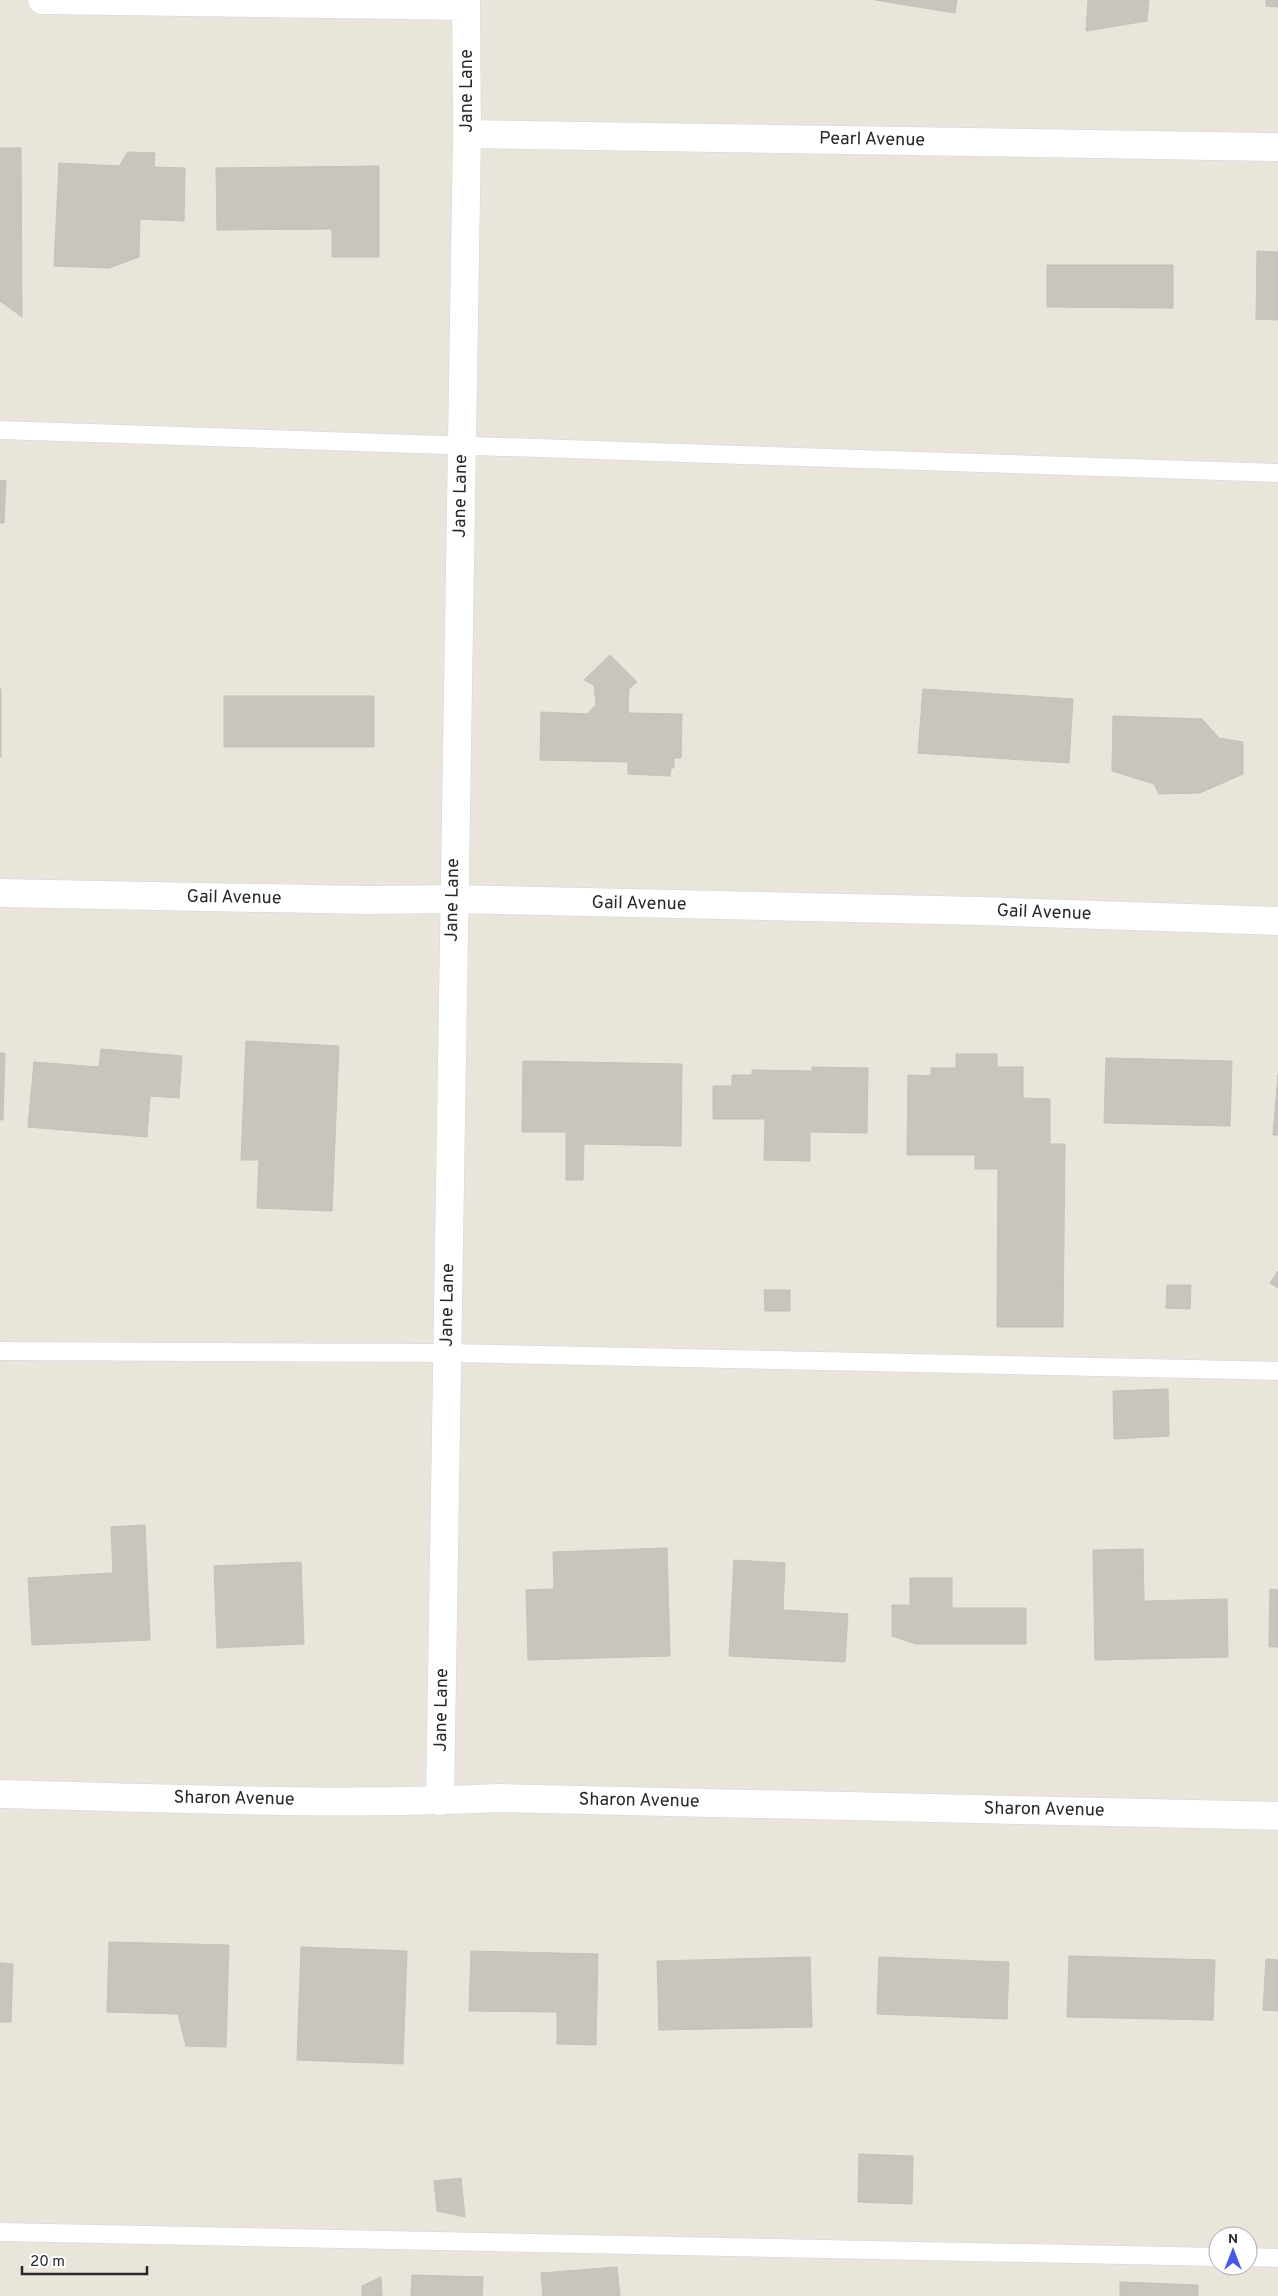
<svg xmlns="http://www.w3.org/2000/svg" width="1278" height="2296" viewBox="0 0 1278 2296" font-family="Overpass,sans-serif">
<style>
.building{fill:#c8c4be;stroke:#c5c1b5}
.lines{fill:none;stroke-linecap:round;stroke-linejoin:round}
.service-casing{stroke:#d1d2e0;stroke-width:19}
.minor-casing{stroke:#d1d2e0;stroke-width:29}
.service{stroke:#fff;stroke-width:18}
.minor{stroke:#fff;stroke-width:28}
.labels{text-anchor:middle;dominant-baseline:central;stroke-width:4;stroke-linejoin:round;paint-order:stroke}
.street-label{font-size:18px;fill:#282828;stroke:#fff}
</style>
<rect width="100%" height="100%" fill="#eae5db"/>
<path class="building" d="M875 0H957L955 13Z
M1088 0H1149L1147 21 1086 31Z
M1266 0H1278V7L1266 6Z
M0 148H21L22 317 0 301Z
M128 152 155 153 154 167 185 168 184 221 140 219 139 257 109 268 54 266 59 163 119 166Z
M379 166V257H332V229L217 230 216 168Z
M1257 251 1278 252V320L1256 319Z
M1047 265H1173V308L1047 307Z
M0 480 6 481 4 523H0Z
M610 655 637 682 629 689 628 713 682 714 681 758H674V768H671L670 776 628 774V762L540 760 541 712 587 714 596 705 594 685 584 680Z
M0 689H1V757H0Z
M923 689 1073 699 1069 763 918 753Z
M224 696H374V747H224Z
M1113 716 1202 719 1219 738 1243 742V774L1200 793 1159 794 1154 784 1112 771Z
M246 1041 339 1046 332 1211 257 1208 259 1160H241Z
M101 1049 182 1056 179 1098 150 1096 147 1137 28 1127 34 1062 99 1067Z
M0 1053H5L3 1120H0Z
M956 1054H997V1067H1023V1098L1050 1099V1144H1065L1063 1327H997L998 1169H975V1155H907L908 1075 931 1076V1068H956Z
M1106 1058 1232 1061 1230 1126 1104 1123Z
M523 1061 682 1064 681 1146 584 1144 583 1180H566V1132H522Z
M812 1067 868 1068 867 1133 810 1132V1161L764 1160 765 1119H713V1086H732V1075H752V1070L812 1071Z
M1278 1075V1135H1273Z
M1278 1271V1288L1270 1283Z
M1167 1285H1191L1190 1309 1166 1308Z
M764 1290H790V1311H765Z
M1168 1389 1169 1436 1114 1439 1113 1391Z
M145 1525 150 1640 32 1645 28 1578 113 1573 111 1527Z
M667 1548 670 1656 528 1660 526 1590 554 1589 553 1552Z
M1143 1549 1144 1601 1227 1599 1228 1657 1095 1660 1093 1550Z
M734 1560 785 1563 783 1610 848 1614 845 1662 729 1656Z
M301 1562 304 1644 217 1648 214 1566Z
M910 1578H952V1608H1026V1644H916L892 1636V1605H910Z
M1270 1589 1278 1590V1647H1269Z
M109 1942 229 1945 226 2047 186 2046 178 2014 107 2012Z
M301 1947 407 1951 403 2064 297 2060Z
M471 1951 598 1954 596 2045 557 2044V2012L469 2011Z
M1069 1956 1215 1960 1213 2020 1067 2017Z
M810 1957 812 2027 659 2030 657 1961Z
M879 1957 1009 1962 1007 2019 877 2014Z
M1266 1959 1278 1960V2011L1263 2010Z
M0 1963 13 1964 11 2022H0Z
M859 2154 913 2156 912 2204 858 2202Z
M461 2178 465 2217 437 2211 434 2181Z
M617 2267 620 2296H543L541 2273Z
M412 2275 483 2277 482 2296H411Z
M381 2277 382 2296H362V2286Z
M1120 2282 1198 2285V2296H1120Z"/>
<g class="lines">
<defs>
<path id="service" d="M0 430 1278 473
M0 1351 447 1353 1278 1371
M0 2232 1218 2257
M1248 2257 1278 2258"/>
<path id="minor" d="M42 0 466 6
M467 134 1278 147
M0 893 367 900 453 899 981 911 1278 921
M0 1794C166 1798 333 1806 498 1798L1278 1816
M440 1801 467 134 466 0"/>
</defs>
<use href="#service" class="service-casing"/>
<use href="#minor" class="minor-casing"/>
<use href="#service" class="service"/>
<use href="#minor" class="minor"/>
</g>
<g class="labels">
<g class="street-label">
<text transform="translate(467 91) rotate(-90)">Jane Lane</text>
<text transform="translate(872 140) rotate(1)">Pearl Avenue</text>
<text transform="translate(461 496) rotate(-89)">Jane Lane</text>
<text transform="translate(234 898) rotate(1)">Gail Avenue</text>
<text transform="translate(453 900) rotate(-89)">Jane Lane</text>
<text transform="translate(639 904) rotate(1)">Gail Avenue</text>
<text transform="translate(1044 913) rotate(2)">Gail Avenue</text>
<text transform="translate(448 1305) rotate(-89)">Jane Lane</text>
<text transform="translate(442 1710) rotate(-89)">Jane Lane</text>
<text transform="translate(234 1799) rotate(1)">Sharon Avenue</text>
<text transform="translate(639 1801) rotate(1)">Sharon Avenue</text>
<text transform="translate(1044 1810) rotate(1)">Sharon Avenue</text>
</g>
</g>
<g transform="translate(1233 2251)"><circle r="24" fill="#ffffff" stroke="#a9a9a9"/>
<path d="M0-4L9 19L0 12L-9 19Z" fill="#4858e9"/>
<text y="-8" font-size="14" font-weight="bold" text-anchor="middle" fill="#282828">N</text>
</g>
<path d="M22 2266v8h125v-8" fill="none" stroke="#282828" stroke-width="2.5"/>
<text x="30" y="2266" font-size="15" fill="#282828" stroke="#ffffff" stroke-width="4" paint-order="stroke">20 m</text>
</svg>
